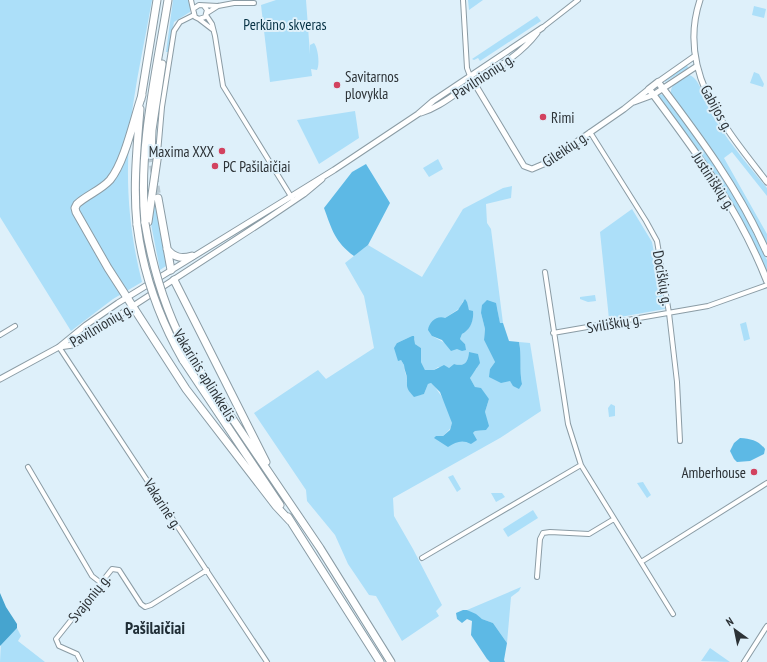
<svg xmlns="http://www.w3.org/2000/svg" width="767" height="662" viewBox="0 0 767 662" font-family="'PT Sans Narrow',sans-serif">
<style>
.green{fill:#acdff9;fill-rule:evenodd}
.forest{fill:#5db9e5}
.water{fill:#46a4cf}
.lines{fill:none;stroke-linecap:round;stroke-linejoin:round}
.trunk-tunnel{stroke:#bacad3;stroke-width:7;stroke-dasharray:7 3.5;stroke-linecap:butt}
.minor-casing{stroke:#8b9ca5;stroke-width:6}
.tertiary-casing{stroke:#8b9ca5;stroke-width:7}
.secondary-casing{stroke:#8b9ca5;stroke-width:8}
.trunk-casing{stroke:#8b9ca5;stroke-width:9}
.minor{stroke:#fff;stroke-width:4}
.tertiary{stroke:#fff;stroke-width:5}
.secondary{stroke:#fff;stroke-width:6}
.trunk{stroke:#fff;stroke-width:7}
.trunk-bridge-casing{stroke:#8b9ca5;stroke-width:9;stroke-linecap:butt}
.trunk-bridge{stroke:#fff;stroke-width:7}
.poi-dot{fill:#d2425f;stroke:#def0fa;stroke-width:1.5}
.labels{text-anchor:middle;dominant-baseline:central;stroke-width:4;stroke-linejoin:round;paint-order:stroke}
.park-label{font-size:15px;fill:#073245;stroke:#def0fa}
.poi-label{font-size:15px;fill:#2c3236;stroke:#def0fa;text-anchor:start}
.street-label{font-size:15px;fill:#2c3236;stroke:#def0fa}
.quarter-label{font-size:17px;font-weight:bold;fill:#1f2d35;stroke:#def0fa}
</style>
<rect width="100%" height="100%" fill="#def0fa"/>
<path class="green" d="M0 0H152C146 35 138 70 133 105 124 165 127 224 142 282L113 299 71 331 0 217Z
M173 0H190V12L174 22 168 52H166Z
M276 0H306L310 54V45L314 43C318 48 320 64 317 70L311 69 312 76 270 82 261 5Z
M468 0H483L469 10Z
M754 6 766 9 764 18 752 15Z
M537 16 541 21 480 61 478 58 474 60 472 59Z
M687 65 688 68 665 82V81Z
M754 72 759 74 764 84 763 87 750 83Z
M688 75C699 75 706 103 711 113 726 139 747 164 767 188V196L732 152 724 158 767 234V247L745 204 721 164 671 95C669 84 680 80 688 75Z
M659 94 663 95 698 140 736 198 767 260V274C751 239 734 204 713 171 696 146 677 122 658 97Z
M355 111 359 138 319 164 297 120Z
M438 159 443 169 429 177 423 168Z
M512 186 511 198 486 204 487 223 491 229 503 323 500 324 497 308 481 313 485 329 484 340 495 362 490 369 510 381 522 384C519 370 522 356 519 342L530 343 541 411 500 438 393 498 394 516 413 549 442 605 436 611 439 616 402 641 376 596 369 595 348 564 335 535 307 501 306 490 254 413 318 370 326 379 374 348 364 296 345 263 368 245 422 277 463 209 503 188ZM463 301 467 302V306L473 316C472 324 469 330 462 334L460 339 465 344 445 343 432 336 445 318 460 308ZM412 336 415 339V344L421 348V362L425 370H434L438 367 449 368 454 364C465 367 468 362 469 352L477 368 471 375 470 378 475 387 489 399 485 412V430L475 431 465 441H458L436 436H443C447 432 452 428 452 423 452 412 439 390 431 383L428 384 424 394 414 396C406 388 407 389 407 379 406 374 404 370 404 365L401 360 397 343Z
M154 198 167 263 166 266 160 270 151 224Z
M632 209 652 242 665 309 609 319 600 232Z
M595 295 596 301 588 302 580 299V297Z
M746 322 750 339 744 341 740 324Z
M611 404 615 406V416L609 417 608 408Z
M453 475 461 489 457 492 448 477Z
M643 482 651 495 647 498 637 483Z
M491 493H502L505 497 496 502Z
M533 510 538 518 508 537 503 529Z
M521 587 519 591 511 597 507 643 493 623 482 619 467 610Z
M17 628 21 636 18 641 45 662H0L1 642Z
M710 648 730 662 701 661Z"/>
<path class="forest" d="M366 164 390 203 368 245 354 256C335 242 332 230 324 208L352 172Z
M465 299 467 302 469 310 473 311C474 321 470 330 462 334L460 339 465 344 466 350 462 351 457 349 451 351 442 340 432 336 428 330C429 322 437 315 445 318L458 310Z
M487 300 496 303 500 323H503L509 341 519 342C522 356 519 370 522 384L519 389 513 386 510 381 501 383 489 377 490 369 495 362 484 340 485 329 481 313 482 305Z
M412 336H414L415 344 421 348V362L425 370H434L444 365 449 368 454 364C465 367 468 362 469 352L478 354 480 363 470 378 475 387 481 388 489 399 485 412 489 426 486 430 475 431 473 433 477 440 471 444C462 439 456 442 448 447L434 438 436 436H443L450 430 452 423 440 392 431 383 428 384 424 394 414 397C406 388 407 389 407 379 407 374 404 370 404 365L401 360 398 361 394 348 397 343Z
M740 438C751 439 758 440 765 449L764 454 750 461 737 462 734 459 730 451 734 443Z
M463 610H467L476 614 482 619 493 623 507 643 504 660 505 662H490L487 659 471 635 472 621 467 619 462 623 457 619 456 613Z"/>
<path class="water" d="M0 593 6 607 17 624V628L0 646Z"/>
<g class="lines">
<path class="trunk-tunnel" d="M151 155 158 198"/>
<defs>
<path id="minor" d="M191 0 193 9
M463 0 467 68 470 76
M204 6 207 10 205 17 199 19 195 17 193 9 199 5 218 6 234 3H254
M207 13 218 6
M206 15 212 24 215 36 223 86 292 198
M199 19 212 29
M542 28 578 0
M590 132 646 221 657 241 669 313 677 382 680 441
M158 153 162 107 174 31 180 22 194 15
M545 272 568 424 581 465
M553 333 708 306 767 285
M0 335 15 326
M59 347 267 662
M28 467 92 576 101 583
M422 558 581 465 673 614
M641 562 767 483
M537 577 540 539 543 533 550 532 589 534 614 519
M81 662 77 654 59 646 56 639 112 569 119 570 141 604 145 607 151 605 207 570
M744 662 767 626"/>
<path id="tertiary" d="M700 0C676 72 726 129 767 182
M470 76 524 166 532 169 546 163 624 109 649 89
M658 82 695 56
M634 102 653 95 697 66
M421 113C438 108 452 96 466 87 491 71 519 57 537 33
M59 347 73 345 264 221 304 194 322 179
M0 379 59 347 86 325 118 303 334 170 418 114 433 101 542 28"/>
<path id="secondary" d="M767 253C740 191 699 136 658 82L649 89C696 152 738 207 767 281"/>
<path id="trunk" d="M142 95C134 118 125 162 110 180 101 190 87 195 77 204L75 208 76 212 108 268 186 389 276 506 290 521
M141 99 157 0
M151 155 152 130 162 64
M158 198 171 270
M148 222 158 153
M145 223C138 148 156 74 168 0
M137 225C133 186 137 148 140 109
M167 249C174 258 182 259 192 256
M174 280 266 462
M190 356 320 548 391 662
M183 360 280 505
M288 517 380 662"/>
</defs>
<use href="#minor" class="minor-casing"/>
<use href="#tertiary" class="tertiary-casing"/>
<use href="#secondary" class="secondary-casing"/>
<use href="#trunk" class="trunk-casing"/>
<use href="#minor" class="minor"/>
<use href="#tertiary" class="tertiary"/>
<use href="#secondary" class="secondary"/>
<use href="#trunk" class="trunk"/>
<defs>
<path id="trunk-bridge" d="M145 223C153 271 166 314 190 356
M137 225C143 273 159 318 183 360"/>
</defs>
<use href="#trunk-bridge" class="trunk-bridge-casing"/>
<use href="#trunk-bridge" class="trunk-bridge"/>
</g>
<g class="poi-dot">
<circle cx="337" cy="85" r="4"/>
<circle cx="543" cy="117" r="4"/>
<circle cx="222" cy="151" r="4"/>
<circle cx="215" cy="166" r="4"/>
<circle cx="754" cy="472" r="4"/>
</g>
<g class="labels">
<g class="park-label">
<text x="285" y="24">Perkūno skveras</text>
</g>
<g class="poi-label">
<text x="345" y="76">Savitarnos<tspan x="345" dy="17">plovykla</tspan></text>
<text x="551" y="117">Rimi</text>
<text x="214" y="151" text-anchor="end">Maxima XXX</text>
<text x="223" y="166">PC Pašilaičiai</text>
<text x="746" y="472" text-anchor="end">Amberhouse</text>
</g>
<g class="street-label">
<text transform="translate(483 76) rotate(-33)">Pavilnionių g.</text>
<text transform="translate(717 108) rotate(61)">Gabijos g.</text>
<text transform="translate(565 149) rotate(-34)">Gileikių g.</text>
<text transform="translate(714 181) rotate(57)">Justiniškių g.</text>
<text transform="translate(663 278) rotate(80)">Dociškių g.</text>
<text transform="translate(614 323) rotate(-10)">Sviliškių g.</text>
<text transform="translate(101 325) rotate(-31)">Pavilnionių g.</text>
<text transform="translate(205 375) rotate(58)">Vakarinis aplinkkelis</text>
<text transform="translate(163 504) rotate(57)">Vakarinė g.</text>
<text transform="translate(89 598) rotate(-51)">Svajonių g.</text>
</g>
<g class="quarter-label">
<text x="155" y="628">Pašilaičiai</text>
</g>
</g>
<g transform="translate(735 630) rotate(327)" stroke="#def0fa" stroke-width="3" paint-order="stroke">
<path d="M0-3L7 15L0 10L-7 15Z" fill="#2c3236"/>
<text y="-6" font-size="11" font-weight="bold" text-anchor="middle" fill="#2c3236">N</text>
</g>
</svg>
